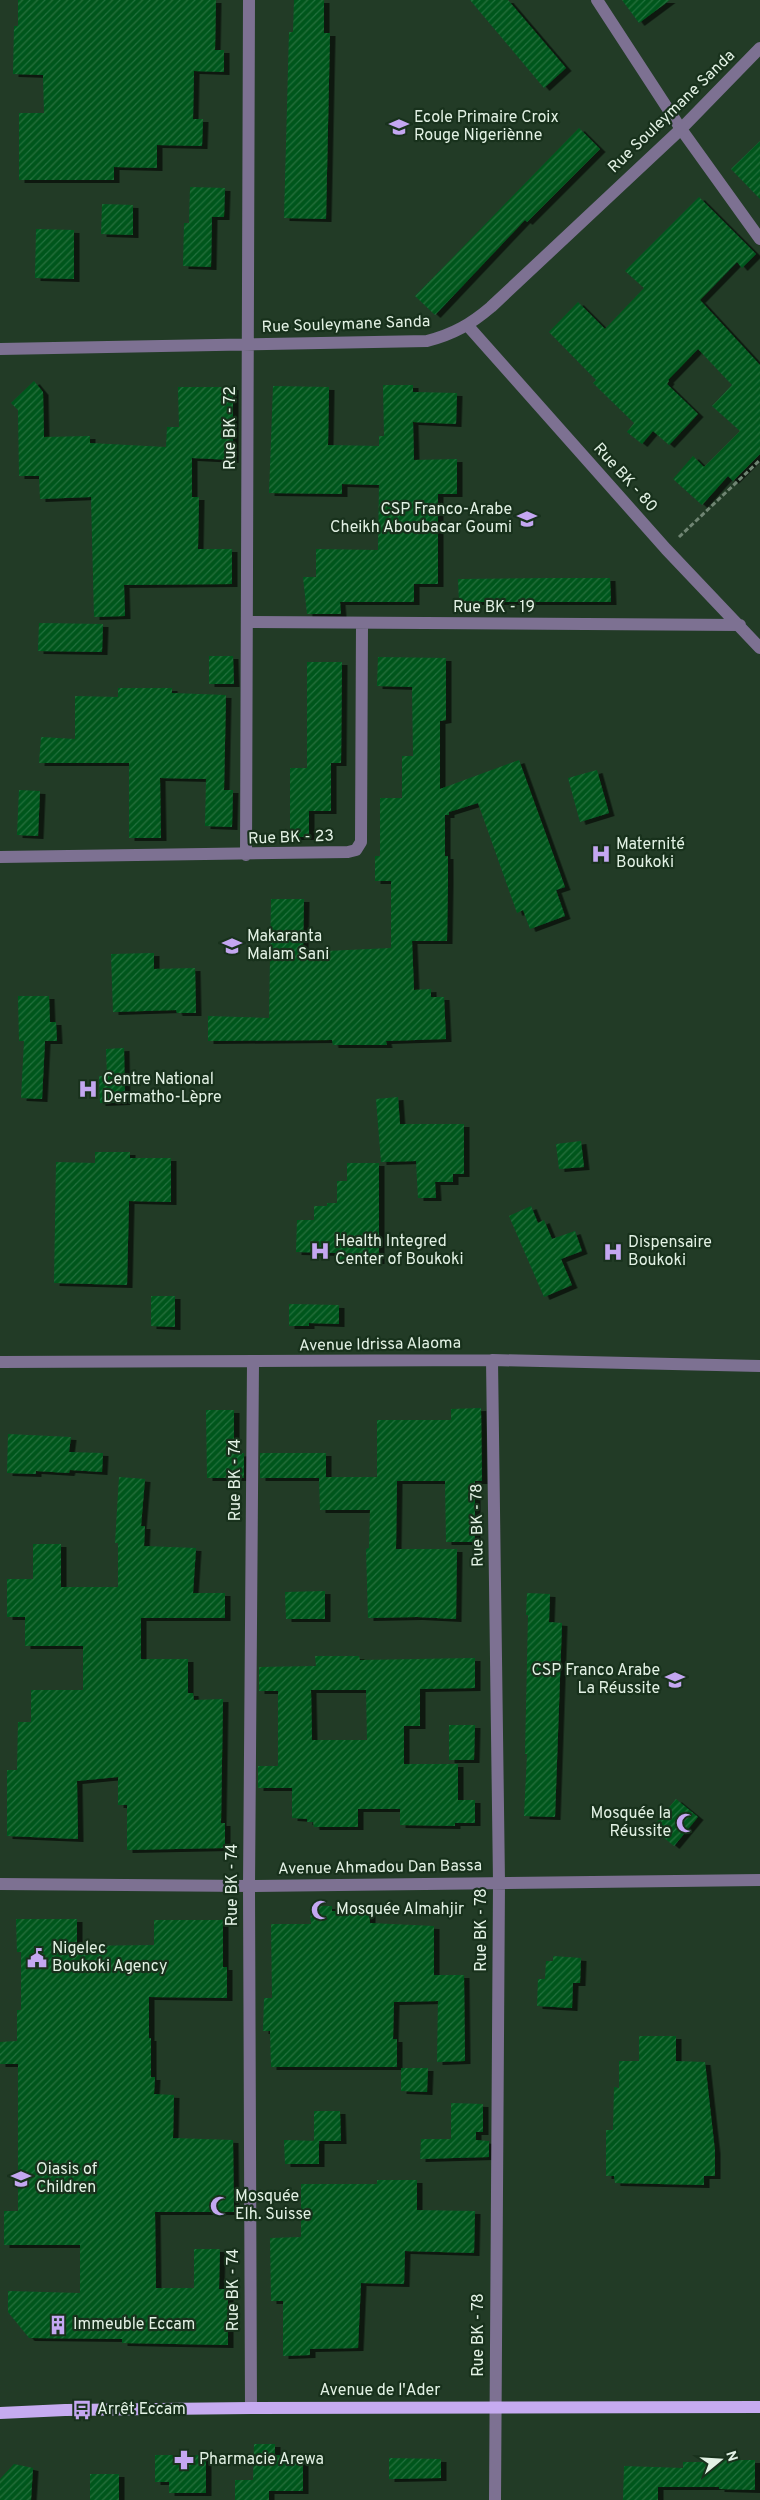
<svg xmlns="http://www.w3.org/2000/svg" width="760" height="2500" viewBox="0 0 760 2500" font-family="Overpass,sans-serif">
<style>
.building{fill:url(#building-hatch);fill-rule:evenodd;filter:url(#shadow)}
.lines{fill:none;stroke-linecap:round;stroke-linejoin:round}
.path{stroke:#708573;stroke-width:3;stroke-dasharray:5 2.5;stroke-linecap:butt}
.minor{stroke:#7d7192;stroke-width:12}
.major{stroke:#c6abf0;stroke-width:12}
.labels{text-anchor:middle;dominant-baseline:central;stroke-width:4.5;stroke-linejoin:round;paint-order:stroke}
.street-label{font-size:16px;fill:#e2f1e4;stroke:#18311c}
.poi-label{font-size:16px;fill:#e2f1e4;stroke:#18311c;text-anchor:start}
</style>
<defs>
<pattern id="building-hatch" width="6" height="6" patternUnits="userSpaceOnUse" patternTransform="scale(1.25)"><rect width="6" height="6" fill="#00571d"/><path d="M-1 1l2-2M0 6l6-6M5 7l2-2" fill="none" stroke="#25703e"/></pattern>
<filter id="shadow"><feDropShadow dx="5.5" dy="3" stdDeviation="0" flood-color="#0009"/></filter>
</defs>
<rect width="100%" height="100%" fill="#223b26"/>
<path class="building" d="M18 0H216L215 50H224V72L194 71 193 119H203L202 146 157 145V168L114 167V180H19V113H44L43 75 13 74 14 26H18Z
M294 0H324V33H330L326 219 284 218 289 32H293Z
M470 0H508L566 68 544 88Z
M622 0H670L639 23Z
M579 128 600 149 527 222 525 220 435 315 415 296Z
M760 141V199L731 169Z
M190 187 225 188 224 217H212L211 267 183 266 184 223H189Z
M699 197 756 254 742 268 737 262 700 300 760 365V454L733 481 728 476 702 505 673 479 693 456 704 467 740 431 712 406 732 385 698 349 668 380 669 381 667 384 698 414 669 445 653 431 642 444 627 432 634 423 593 383 596 380 549 332 578 302 605 329 644 288 625 271Z
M102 204 133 205V235L101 234Z
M36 229 74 230V279L35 278Z
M34 381 43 392 44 437 90 436V443L166 447 167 427H179L178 387H233V460L192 458V497H199L198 549H232V584L124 585 125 616 94 617 91 497 40 499 39 476H19L18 410 11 403Z
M383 385H413V392L457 393 456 424 413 422 414 460 457 459V494H438V584H414V602H340L341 614H307L303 577H316V549L378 550 379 485 342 484V494L269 493 273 386 329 387 328 445 379 446V436H384Z
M553 578H610L611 602H459L458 579Z
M39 623 103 624 102 652 38 651Z
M209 656H233L234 684H209Z
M378 657 446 658V720L440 721V789L519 760 565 887 556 890 565 916 530 929 523 910 517 913 478 803 449 812V815H445V856H448V881L447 941H412L414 990 431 989V997H444L446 1039 386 1041 387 1045H333L332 1040 208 1041V1016L269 1018 271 899H304L303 952 391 948V881H375V856H380V798H402V756H413L412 687 377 686Z
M307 662H342L341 763H331V811H309V837H290V768H307Z
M118 688H172V693L226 695 224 790H233L232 827 205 826 206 779 160 778 161 838H129V763H39L41 737 75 739V696L118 697Z
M597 770 609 813 580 822 568 778Z
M19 790 40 791 38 836 17 835Z
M154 953V969L195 968 196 1013H177L176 1010 113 1012 111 954Z
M18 996H49L50 1022H56L57 1041H45L42 1099 21 1098 24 1041H19Z
M124 1048 125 1102 100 1103 99 1076H107L106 1049Z
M398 1097 400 1124H464V1174H453V1182H435L436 1198H418L416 1161 381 1162 376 1099Z
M581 1141 584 1167 559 1169 556 1144Z
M95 1152H130V1158H171V1202L129 1201 127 1285 54 1283 56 1162 95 1163Z
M347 1163H379V1261H337V1253L296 1252 297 1220H314V1206H327V1203H337V1181H347Z
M531 1206 538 1223 544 1220 552 1239 575 1231 582 1251 561 1259 572 1285 544 1297 509 1216Z
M151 1296H175V1327L151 1326Z
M289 1304 339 1305V1324L309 1323V1326H289Z
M481 1408 482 1481H475V1542H446L445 1481H397L396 1549H457L456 1619 417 1617 368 1618 366 1549 369 1548 370 1510H320L319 1478H260V1453H326V1477H377V1420H451V1409Z
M206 1410H234V1454L244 1453V1478H207Z
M8 1434 71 1437 69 1452 103 1453 102 1472 70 1470 69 1473 36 1471V1474L7 1473Z
M119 1477 145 1479 141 1526H145L144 1546 196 1548 193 1593H225V1618H141V1659H188V1693H193L194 1700 223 1699 221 1823H225V1848L127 1850V1805H118V1777L77 1781 78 1839 7 1836V1770H17L18 1722H31V1690H83V1646H25V1617H7V1579H33V1544H61V1587H118V1543H115Z
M325 1591V1619H286L285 1592Z
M527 1593 550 1594 549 1622 562 1623 555 1817 524 1816 527 1754H525L528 1615H526Z
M315 1656H359L360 1660 475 1658V1688L420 1689V1726H404V1764H458V1800H475V1823H455V1826L400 1825V1809H358V1827H314L313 1822H307V1819L292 1818V1788H258V1766H278V1691H259V1667L316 1666ZM311 1690H366L367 1740H312Z
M449 1725H475L474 1760H449Z
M676 1799 698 1817 674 1846 652 1828Z
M310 1906H332V1911H370V1923L434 1926V1975H464L465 2061 437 2062 438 2001 394 2002 393 2039H397V2067H271L270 2031H263L264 1998H272L271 1924H311Z
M16 1919H77V1946L154 1945V1920H223V1967H227V1998L149 1997V2038H151V2077H155L154 2094 174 2095 173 2138 233 2140 234 2212H155L156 2288H194V2249H220L219 2289H228V2345L122 2343V2339L29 2338 8 2312V2291L80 2293V2245H4V2211H18V2064H0V2042L17 2041V2010H21V1952H17Z
M553 1956 581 1958 580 1983H573L572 2008 537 2006 538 1979H545L546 1961H553Z
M639 2036H676V2061L705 2062 715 2151V2176H704V2185L615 2183 614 2176H606V2130H613L614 2087 619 2088V2061H639Z
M401 2068H428L427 2092 401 2091Z
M451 2103 483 2104V2132H476V2140L489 2141V2157L420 2159 421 2139H451Z
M314 2111H340L341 2141H314Z
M284 2140 319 2141V2164H285Z
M377 2180H417V2210L475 2211 474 2253 405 2251 404 2284 361 2283 358 2348 310 2349V2355L283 2356V2301H271L270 2238 301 2237V2184H377Z
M254 2444H275V2455L303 2456V2491H269V2500H235V2480H253Z
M155 2455H206V2493H169V2482H155Z
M389 2458 441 2459V2478L389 2479Z
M719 2460H755V2490L719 2489V2487H658V2500H623L624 2466 683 2468V2462H719Z
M14 2464 33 2468 31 2500H0V2479Z
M90 2474H119V2500H90Z"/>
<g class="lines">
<path class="path" d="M679 537 760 460"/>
<path class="minor" d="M597 0 681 129 760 239
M468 326 666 549 760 648
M0 349 427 341C454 334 471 324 491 307L681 129 760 48
M248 622 740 625
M246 855 249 0
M0 857 348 852 356 850 361 842 362 624
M492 1360 499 1882 495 2500
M0 1362 492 1360 760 1366
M0 1884 249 1886 760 1880
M251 2408 249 1886 253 1363"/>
<path class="major" d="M0 2413 65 2410 251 2408 760 2407"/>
</g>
<defs>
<symbol id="school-bare" viewBox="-9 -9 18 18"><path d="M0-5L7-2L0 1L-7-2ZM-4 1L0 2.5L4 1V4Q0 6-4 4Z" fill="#c4a7f1" stroke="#18311c" stroke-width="2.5" paint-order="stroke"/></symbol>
<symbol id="hospital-bare" viewBox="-9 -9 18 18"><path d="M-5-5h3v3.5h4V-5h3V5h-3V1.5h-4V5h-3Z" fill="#c4a7f1" stroke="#18311c" stroke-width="2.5" paint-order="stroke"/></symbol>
<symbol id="mosque-bare" viewBox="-9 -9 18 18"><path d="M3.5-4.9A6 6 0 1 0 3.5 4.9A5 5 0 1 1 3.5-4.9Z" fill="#c4a7f1" stroke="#18311c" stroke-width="2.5" paint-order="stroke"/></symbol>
<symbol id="civic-bare" viewBox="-9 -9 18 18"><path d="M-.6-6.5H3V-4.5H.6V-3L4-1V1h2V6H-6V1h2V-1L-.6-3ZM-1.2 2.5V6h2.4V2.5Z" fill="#c4a7f1" stroke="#18311c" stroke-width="2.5" paint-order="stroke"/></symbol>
<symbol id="building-bare" viewBox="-9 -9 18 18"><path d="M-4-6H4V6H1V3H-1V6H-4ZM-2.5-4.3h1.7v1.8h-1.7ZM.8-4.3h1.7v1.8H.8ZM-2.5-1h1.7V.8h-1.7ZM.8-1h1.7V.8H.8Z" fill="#c4a7f1" stroke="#18311c" stroke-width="2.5" paint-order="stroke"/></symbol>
<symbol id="bus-bare" viewBox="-9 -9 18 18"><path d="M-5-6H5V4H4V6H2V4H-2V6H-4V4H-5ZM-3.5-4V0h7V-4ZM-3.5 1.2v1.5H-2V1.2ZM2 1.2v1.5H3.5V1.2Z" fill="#c4a7f1" stroke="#18311c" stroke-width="2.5" paint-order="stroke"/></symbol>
<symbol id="pharmacy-bare" viewBox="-9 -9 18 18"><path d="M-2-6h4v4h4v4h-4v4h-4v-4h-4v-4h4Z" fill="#c4a7f1" stroke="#18311c" stroke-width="2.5" paint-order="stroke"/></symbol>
</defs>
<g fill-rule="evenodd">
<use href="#school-bare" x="385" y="113" width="28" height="28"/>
<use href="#school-bare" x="513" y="505" width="28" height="28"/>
<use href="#hospital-bare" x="587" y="840" width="28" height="28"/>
<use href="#school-bare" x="218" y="932" width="28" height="28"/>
<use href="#hospital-bare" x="74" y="1075" width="28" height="28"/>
<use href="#hospital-bare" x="306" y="1237" width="28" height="28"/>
<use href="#hospital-bare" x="599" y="1238" width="28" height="28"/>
<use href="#school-bare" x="661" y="1666" width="28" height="28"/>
<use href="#mosque-bare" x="672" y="1809" width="28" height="28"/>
<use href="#mosque-bare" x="307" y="1896" width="28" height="28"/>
<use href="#civic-bare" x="23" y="1944" width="28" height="28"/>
<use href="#school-bare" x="7" y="2165" width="28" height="28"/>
<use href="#mosque-bare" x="206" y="2192" width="28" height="28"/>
<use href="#building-bare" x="44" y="2311" width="28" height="28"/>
<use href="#bus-bare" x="68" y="2396" width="28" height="28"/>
<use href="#pharmacy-bare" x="170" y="2446" width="28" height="28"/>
</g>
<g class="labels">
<g class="street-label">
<text transform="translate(672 112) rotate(-44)">Rue Souleymane Sanda</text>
<text transform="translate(346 325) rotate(-2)">Rue Souleymane Sanda</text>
<text transform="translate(231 428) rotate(-90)">Rue BK - 72</text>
<text transform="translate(625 478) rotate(48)">Rue BK - 80</text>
<text x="494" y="608">Rue BK - 19</text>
<text transform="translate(291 838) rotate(-2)">Rue BK - 23</text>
<text transform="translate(380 1345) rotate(-1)">Avenue Idrissa Alaoma</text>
<text transform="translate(236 1480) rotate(-90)">Rue BK - 74</text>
<text transform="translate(478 1525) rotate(-91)">Rue BK - 78</text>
<text transform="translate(380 1868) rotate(-1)">Avenue Ahmadou Dan Bassa</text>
<text transform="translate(233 1885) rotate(-90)">Rue BK - 74</text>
<text transform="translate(482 1930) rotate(-90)">Rue BK - 78</text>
<text transform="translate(234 2290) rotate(-90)">Rue BK - 74</text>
<text transform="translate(479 2335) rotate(-90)">Rue BK - 78</text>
<text x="380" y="2391">Avenue de l'Ader</text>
</g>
<g class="poi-label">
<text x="414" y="118">Ecole Primaire Croix<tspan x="414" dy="18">Rouge Nigeriènne</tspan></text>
<text x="512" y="510" text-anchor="end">CSP Franco-Arabe<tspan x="512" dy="18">Cheikh Aboubacar Goumi</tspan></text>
<text x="616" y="845">Maternité<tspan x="616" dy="18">Boukoki</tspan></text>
<text x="247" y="937">Makaranta<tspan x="247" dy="18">Malam Sani</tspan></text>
<text x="103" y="1080">Centre National<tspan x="103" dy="18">Dermatho-Lèpre</tspan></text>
<text x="335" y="1242">Health Integred<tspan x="335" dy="18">Center of Boukoki</tspan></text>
<text x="628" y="1243">Dispensaire<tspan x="628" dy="18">Boukoki</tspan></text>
<text x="660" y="1671" text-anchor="end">CSP Franco Arabe<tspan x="660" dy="18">La Réussite</tspan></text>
<text x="671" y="1814" text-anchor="end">Mosquée la<tspan x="671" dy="18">Réussite</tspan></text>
<text x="336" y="1910">Mosquée Almahjir</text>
<text x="52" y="1949">Nigelec<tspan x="52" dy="18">Boukoki Agency</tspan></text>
<text x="36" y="2170">Oiasis of<tspan x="36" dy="18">Children</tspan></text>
<text x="235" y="2197">Mosquée<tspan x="235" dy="18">Elh. Suisse</tspan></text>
<text x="73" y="2325">Immeuble Eccam</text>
<text x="97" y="2410">Arrêt Eccam</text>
<text x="199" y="2460">Pharmacie Arewa</text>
</g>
</g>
<g transform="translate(720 2460) rotate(72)" stroke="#18311c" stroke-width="4" paint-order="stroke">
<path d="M0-4L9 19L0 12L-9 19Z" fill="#e2f1e4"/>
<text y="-8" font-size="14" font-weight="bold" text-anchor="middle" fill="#e2f1e4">N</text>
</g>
</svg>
